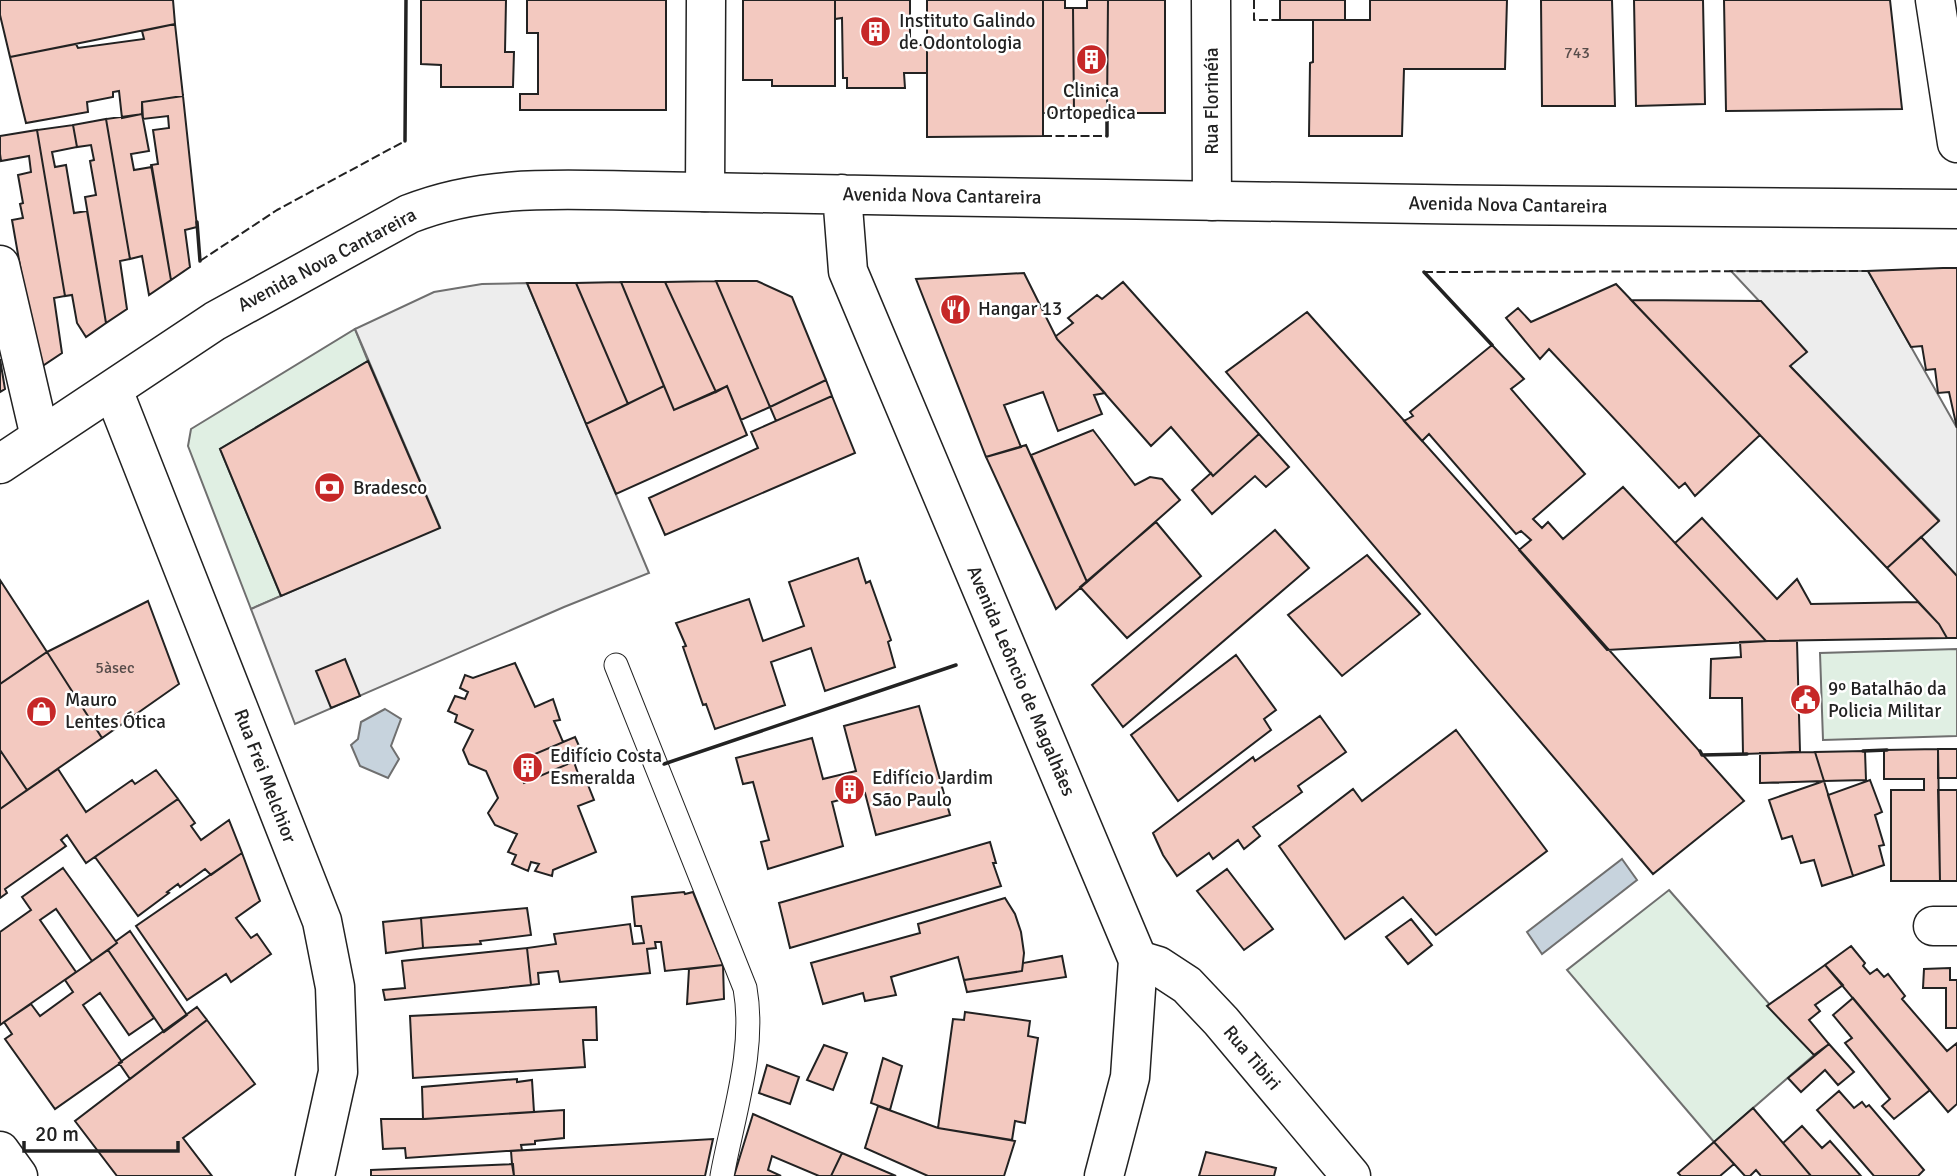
<svg xmlns="http://www.w3.org/2000/svg" width="1957" height="1176" viewBox="0 0 1957 1176" font-family="Signika,sans-serif">
<style>
.green{fill:#e0efe3;stroke:#6f6f6f;stroke-width:2}
.parking{fill:#ededed;stroke:#6f6f6f;stroke-width:2}
.water{fill:#c7d3dd;stroke:#6f6f6f;stroke-width:2}
.building{fill:#f3c9c0;stroke:#222;stroke-width:2}
.lines{fill:none;stroke-linecap:round;stroke-linejoin:round}
.lane-casing{stroke:#222;stroke-width:25}
.street-casing{stroke:#222;stroke-width:41}
.secondary-casing{stroke:#222;stroke-width:41}
.lane{stroke:#fff;stroke-width:23}
.street{stroke:#fff;stroke-width:38}
.secondary{stroke:#fff;stroke-width:38}
.fence{stroke:#222;stroke-width:2;stroke-dasharray:9 3.5;stroke-linecap:butt}
.wall{stroke:#222;stroke-width:3.5}
.labels{text-anchor:middle;dominant-baseline:central;stroke-width:5;stroke-linejoin:round;paint-order:stroke}
.number-label{font-size:16px;fill:#564c4a}
.poi-label{font-size:19px;fill:#222;stroke:#fff;text-anchor:start}
.street-label{font-size:19px;fill:#222;stroke:#fff}
</style>
<rect width="100%" height="100%" fill="#fff"/>
<path class="green" d="M355 329 368 361 220 449 281 596 251 609 188 446 191 429Z
M1957 649V736L1823 740 1820 653Z
M1669 890 1814 1055 1714 1142 1567 970Z"/>
<path class="parking" d="M1731 271H1868L1957 428V576L1921 537 1939 520 1790 366 1806 351Z
M527 283 649 573 564 607 295 724 251 609 440 527 355 329 434 292 482 284Z"/>
<path class="water" d="M385 709 401 719 391 746 399 759 388 778 360 766 351 745 358 739 361 722Z
M1622 859 1637 880 1542 954 1527 932Z"/>
<path class="building" d="M0 0H173L175 24 10 57 0 15Z
M421 0H506L505 52H514L513 87H441V65L421 64Z
M527 0H666V110H520V94H538V33H527Z
M743 0H835V86H772V80H743Z
M835 0H910V45H927V73H904L905 88H847V78H843L842 18 835 19Z
M927 0H1043V136L927 137Z
M1043 0H1065V8H1073L1074 113H1043Z
M1087 0H1108L1107 113H1074L1073 8H1087Z
M1108 0H1165V113H1107Z
M1280 0H1345V20H1280Z
M1370 0H1507L1505 69H1404L1402 136H1309L1310 63 1313 62V20H1370Z
M1541 0H1612L1615 106H1542Z
M1634 0H1703L1705 104 1636 106Z
M1724 0H1890L1902 109 1726 111Z
M175 24 183 96 142 102V114L122 118 119 91 113 92V97L87 102 88 112 26 123 10 57 76 44 78 48 144 39 142 31Z
M183 96 197 227 185 230 190 267 171 280 151 165 158 164 153 130 169 128 168 116 143 119 142 102Z
M142 114 149 151 131 154 134 170 152 167 171 280 149 295 142 256 130 259 106 119Z
M106 119 130 259 120 261 127 309 106 323 85 197 96 195 90 161 94 160 91 145 77 147 73 125Z
M73 125 77 147 52 152 55 167 66 165 74 213 87 211 106 323 86 337 77 323 72 295 65 296 37 130Z
M37 130 65 296 54 298 62 353 38 369 12 220 23 218 20 204 23 203 18 175 31 172 29 156 1 161 0 154V136Z
M1943 268H1957V428L1949 392 1938 393 1935 369 1926 370 1922 346 1911 347 1868 271Z
M1024 273 1057 339 1105 393 1094 395 1102 414 1058 431 1043 392 1004 405 1021 447 986 457 916 279Z
M716 281 770 407 741 420 727 386 716 392 665 282Z
M716 281H757L792 297 826 380 770 407Z
M621 282 664 386 628 404 576 283Z
M621 282H665L716 392 674 410Z
M1123 282 1259 434 1213 476 1171 427 1151 446 1057 339 1056 336 1073 323 1068 318 1097 295 1102 299Z
M527 283H576L628 404 586 424Z
M1616 284 1760 435 1695 496 1685 483 1679 488 1549 349 1540 359 1506 318 1518 308 1531 322Z
M1631 300 1761 301 1807 352 1790 366 1939 521 1887 568Z
M1307 312 1744 801 1653 874 1226 372Z
M1492 345 1524 379 1511 389 1585 474 1533 519 1542 528 1548 522 1563 539 1623 487 1766 641 1607 650 1519 550 1531 540 1521 531 1516 534 1429 434 1422 441 1404 421 1413 416 1410 412Z
M0 359 5 389 0 392Z
M368 361 440 528 281 596 220 449Z
M826 380 832 396 776 421 770 407Z
M664 386 674 410 727 386 747 435 616 494 586 424Z
M832 396 855 453 665 535 649 498 758 448 751 432Z
M1093 430 1135 485 1150 477 1162 479 1180 500 1087 582 1031 455Z
M1259 434 1289 467 1266 487 1255 476 1212 514 1192 490 1211 473 1213 476Z
M1026 445 1087 582 1056 609 986 457Z
M1702 518 1777 599 1797 579 1811 604 1918 602 1939 624 1947 638 1766 641 1675 543Z
M1156 522 1201 576 1127 638 1080 587Z
M1275 530 1309 568 1123 727 1092 685Z
M1921 537 1957 576V638H1947L1939 624 1887 568Z
M1367 555 1420 614 1342 676 1288 615Z
M858 558 866 583 870 581 891 640 888 642 895 667 825 691 811 648 771 662 785 705 715 729 706 704 703 705 683 647 686 646 676 623 749 599 763 641 804 626 789 582Z
M0 580 47 652 0 684Z
M148 601 179 684 102 738 47 652Z
M1766 641H1797L1800 752 1743 754 1742 698H1710L1711 659 1741 657 1740 642Z
M47 652 102 738 27 790 0 750V684Z
M1236 655 1276 710 1264 719 1271 730 1178 801 1131 735Z
M345 659 360 696 331 708 316 671Z
M515 663 535 707 553 699 560 720 554 721 563 742 575 737 584 757 574 762 581 782 586 780 594 800 578 806 596 852 553 870 552 876 535 871 539 864 531 862 528 871 512 864 516 855 508 852 517 834 495 825 488 813 498 798 486 771 469 764 463 750 473 730 455 722 457 715 448 711 455 696 465 699 468 692 460 688 465 675 473 678Z
M919 706 950 815 876 835 865 793 832 802 843 846 768 869 761 842 769 840 753 782 743 784 736 758 812 738 823 779 856 771 844 726Z
M1320 716 1346 752 1298 786 1302 792 1253 827 1260 836 1244 849 1238 840 1213 859 1209 853 1177 876 1163 855 1153 833 1253 757 1255 761Z
M1456 730 1547 851 1436 935 1403 897 1345 939 1279 846 1353 789 1362 801Z
M575 737 584 757 524 783 516 762Z
M1938 749H1957V778H1938Z
M1938 749 1940 881H1891V790H1924V779H1884V750Z
M0 750 27 790 0 809Z
M1865 751 1866 780 1824 781 1815 752Z
M1815 752 1824 781 1760 783V753Z
M58 769 86 812 132 780 135 784 156 770 178 799 86 863 67 835 61 840 66 846 5 889 7 893 0 898V809Z
M1870 780 1882 812 1875 815 1884 845 1879 846 1884 865 1853 876 1828 795Z
M1824 781 1853 876 1822 886 1814 860 1801 863 1792 836 1782 839 1769 800Z
M1938 790H1957V881H1940Z
M178 799 195 823 191 826 201 840 229 820 242 853 211 875 205 869 180 887 178 884 167 892 169 893 138 916 95 857Z
M990 842 996 863H993L1001 886 790 948 779 903Z
M242 853 260 901 236 918 251 938 257 934 271 954 231 982 226 974 187 1000 136 926Z
M63 868 117 943 92 961 56 909 40 920 76 972 0 1025V932L31 910 22 897Z
M1227 869 1273 929 1244 950 1197 891Z
M684 892 685 894 693 892 723 965 665 971 661 942H655L656 948 647 949 650 973 560 982 558 971 538 973 539 984 531 985 527 948 556 944 554 934 630 924 633 944 644 943 641 926H635L632 897Z
M1005 898 1015 914 1021 932 1024 953 1022 971 964 980 958 957 891 977 896 995 865 1001 863 993 823 1004 811 963 920 933 918 924Z
M527 908 531 935 480 941 481 944 423 948 421 918Z
M421 918 423 948 386 953 383 922Z
M1411 919 1432 945 1408 964 1386 937Z
M130 931 187 1015 164 1032 108 950 117 943 116 941Z
M1851 946 1865 963 1863 966 1870 974 1877 969 1884 977 1888 974 1905 996 1902 999 1947 1051 1957 1043V1104L1948 1112 1825 965Z
M527 948 531 985 385 1000 383 990 405 988 402 961Z
M108 950 154 1018 129 1035 100 993 83 1005 122 1062 55 1109 5 1039 12 1034 4 1022 31 1004 40 1016 73 992 65 980Z
M1062 956 1066 977 967 992 964 980 1022 971 1023 963Z
M723 965 724 999 687 1004 689 969Z
M1825 965 1843 985 1815 1005 1820 1011 1809 1020 1829 1044 1814 1055 1767 1006Z
M1950 968V980H1957V1028H1946V988H1923L1924 969Z
M1853 998 1930 1090 1894 1119 1882 1106 1890 1099 1845 1043 1852 1038 1833 1015Z
M197 1007 207 1020 130 1079 119 1063Z
M596 1007 597 1040H583L585 1067 413 1078 410 1016Z
M965 1012 1030 1021 1028 1036 1038 1038 1025 1123 1015 1121 1012 1140 938 1128 953 1019 964 1020Z
M207 1020 255 1084 183 1138 212 1176H117L75 1121Z
M1829 1044 1854 1072 1838 1085 1825 1070 1801 1092 1788 1078Z
M824 1045 847 1053 833 1090 807 1080Z
M883 1058 902 1066 890 1110 871 1103Z
M767 1065 799 1077 790 1104 759 1093Z
M517 1079V1082L532 1080 534 1112 423 1119 422 1087Z
M1839 1091 1854 1108 1862 1102 1866 1107 1869 1105 1924 1170 1918 1176H1874L1817 1110Z
M878 1106 938 1128 1015 1141 1004 1176H928L865 1148Z
M1753 1108 1783 1143 1811 1176H1761L1756 1170 1750 1176H1745L1714 1142Z
M564 1110V1138L535 1141V1144L521 1145 522 1150 406 1158 405 1148 383 1149 381 1119H425Z
M753 1114 842 1153 831 1176H819L772 1156 768 1170 781 1176H734Z
M1802 1126 1822 1148 1830 1141 1861 1176H1811L1783 1143Z
M713 1139 705 1176H514L512 1164 511 1151Z
M1714 1142 1734 1164 1720 1176H1681L1678 1173Z
M1206 1152 1276 1168 1274 1176H1199Z
M842 1153 896 1176H831Z
M513 1164 514 1176H371V1170Z"/>
<g class="lines">
<defs>
<path id="lane" d="M616 665 745 988C756 1050 733 1115 722 1176"/>
<path id="street" d="M1211 0 1212 201
M1935 0 1957 143
M705 192 706 0
M0 265 40 437
M113 390 322 921 335 987 338 1072 315 1176
M1933 926H1957
M1138 960 1158 966 1187 985 1221 1021 1351 1176
M0 1151 18 1176"/>
<path id="secondary" d="M842 194 848 271 1138 960 1130 1077 1104 1176
M0 464 215 321 409 214C487 183 565 190 647 191 738 192 829 194 920 196 1266 203 1611 207 1957 209"/>
</defs>
<use href="#lane" class="lane-casing"/>
<use href="#street" class="street-casing"/>
<use href="#secondary" class="secondary-casing"/>
<use href="#lane" class="lane"/>
<use href="#street" class="street"/>
<use href="#secondary" class="secondary"/>
<path class="fence" d="M1254 0V20H1280
M1043 136H1107
M200 261 277 210 405 141
M1424 272 1868 271"/>
<path class="wall" d="M1107 113V136
M405 141 406 0
M197 222 200 261
M1424 272 1492 345
M1700 751 1702 755 1747 754
M1863 751 1887 750
M664 764 956 665"/>
</g>
<defs>
<symbol id="building-disc" viewBox="-11 -11 22 22"><circle r="9.5" fill="#c62828" stroke="#fff"/><path d="M-4-6H4V6H1V3H-1V6H-4ZM-2.5-4.3h1.7v1.8h-1.7ZM.8-4.3h1.7v1.8H.8ZM-2.5-1h1.7V.8h-1.7ZM.8-1h1.7V.8H.8Z" fill="#fff"/></symbol>
<symbol id="restaurant-disc" viewBox="-11 -11 22 22"><circle r="9.5" fill="#c62828" stroke="#fff"/><path d="M-5-6h1v4h1v-4h1v4h1v-4h1v5L-1.5 .5V6h-2V.5L-5-1ZM5-6V6H3V1.5H1.5Q1.5-4 5-6Z" fill="#fff"/></symbol>
<symbol id="bank-disc" viewBox="-11 -11 22 22"><circle r="9.5" fill="#c62828" stroke="#fff"/><path d="M-6-4H6V4H-6ZM0-2.3a2.3 2.3 0 1 0 0 4.6a2.3 2.3 0 1 0 0-4.6Z" fill="#fff"/></symbol>
<symbol id="civic-disc" viewBox="-11 -11 22 22"><circle r="9.5" fill="#c62828" stroke="#fff"/><path d="M-.6-6.5H3V-4.5H.6V-3L4-1V1h2V6H-6V1h2V-1L-.6-3ZM-1.2 2.5V6h2.4V2.5Z" fill="#fff"/></symbol>
<symbol id="shop-disc" viewBox="-11 -11 22 22"><circle r="9.5" fill="#c62828" stroke="#fff"/><path d="M-5-2.5h2.3a2.7 3.5 0 0 1 5.4 0H5L5.5 6h-11ZM-1.5-2.5h3a1.5 2.3 0 0 0-3 0Z" fill="#fff"/></symbol>
</defs>
<g fill-rule="evenodd">
<use href="#building-disc" x="858" y="14" width="35" height="35"/>
<use href="#building-disc" x="1074" y="42" width="35" height="35"/>
<use href="#restaurant-disc" x="938" y="292" width="35" height="35"/>
<use href="#bank-disc" x="312" y="470" width="35" height="35"/>
<use href="#civic-disc" x="1788" y="682" width="35" height="35"/>
<use href="#shop-disc" x="24" y="694" width="35" height="35"/>
<use href="#building-disc" x="510" y="750" width="35" height="35"/>
<use href="#building-disc" x="832" y="772" width="35" height="35"/>
</g>
<g class="labels">
<g class="number-label">
<text x="1577" y="53">743</text>
<text x="115" y="668">5àsec</text>
</g>
<g class="poi-label">
<text x="899" y="21">Instituto Galindo<tspan x="899" dy="22">de Odontologia</tspan></text>
<text x="1091" y="91" text-anchor="middle">Clinica<tspan x="1091" dy="22">Ortopedica</tspan></text>
<text x="978" y="309">Hangar 13</text>
<text x="353" y="488">Bradesco</text>
<text x="1828" y="689">9º Batalhão da<tspan x="1828" dy="22">Policia Militar</tspan></text>
<text x="65" y="700">Mauro<tspan x="65" dy="22">Lentes Ótica</tspan></text>
<text x="550" y="756">Edifício Costa<tspan x="550" dy="22">Esmeralda</tspan></text>
<text x="872" y="778">Edifício Jardim<tspan x="872" dy="22">São Paulo</tspan></text>
</g>
<g class="street-label">
<text transform="translate(1212 101) rotate(-90)">Rua Florinéia</text>
<text transform="translate(942 196) rotate(1)">Avenida Nova Cantareira</text>
<text transform="translate(1508 205) rotate(1)">Avenida Nova Cantareira</text>
<text transform="translate(327 260) rotate(-28)">Avenida Nova Cantareira</text>
<text transform="translate(1021 681) rotate(67)">Avenida Leôncio de Magalhães</text>
<text transform="translate(265 776) rotate(69)">Rua Frei Melchior</text>
<text transform="translate(1252 1058) rotate(50)">Rua Tibiri</text>
</g>
</g>
<path d="M24 1141v10h154v-10" fill="none" stroke="#222222" stroke-width="3.5"/>
<text x="35" y="1141" font-size="21" fill="#222222" stroke="#ffffff" stroke-width="5" paint-order="stroke">20 m</text>
</svg>
